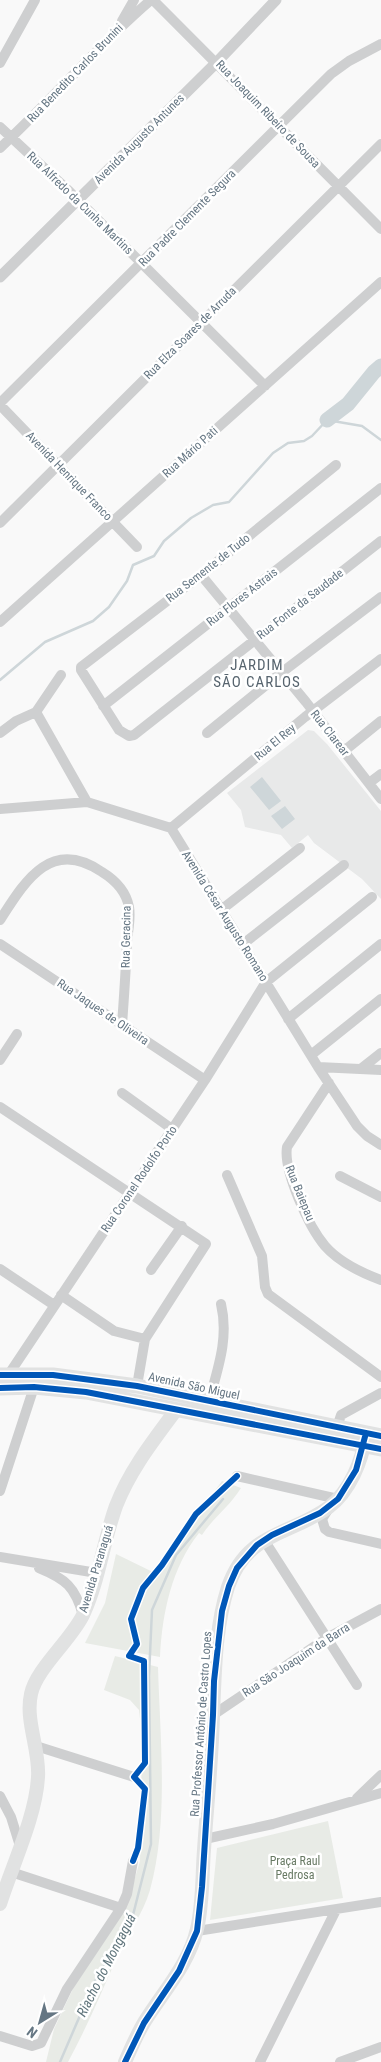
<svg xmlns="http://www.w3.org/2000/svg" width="381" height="2062" viewBox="0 0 381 2062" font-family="'Roboto Condensed',sans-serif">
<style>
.built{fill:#e8e9e9}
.green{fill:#e8ebe6}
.water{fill:#ced6d9}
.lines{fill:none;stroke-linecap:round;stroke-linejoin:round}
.stream{stroke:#ced6d9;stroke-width:2.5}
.river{stroke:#ced6d9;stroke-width:15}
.minor{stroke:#cecfd0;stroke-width:10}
.tertiary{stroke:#cecfd0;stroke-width:11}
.secondary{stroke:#e1e2e2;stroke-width:14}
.primary{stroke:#e1e2e2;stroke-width:15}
.cycleway-casing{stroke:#fff;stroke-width:9}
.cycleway{stroke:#0057b8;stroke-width:6}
.labels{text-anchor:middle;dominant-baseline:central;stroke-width:5;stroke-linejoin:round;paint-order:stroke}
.street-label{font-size:12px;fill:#657683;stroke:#fff}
.park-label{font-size:12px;fill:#687a64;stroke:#fff}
.water-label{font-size:14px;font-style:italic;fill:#60757c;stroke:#fff}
.quarter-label{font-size:15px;letter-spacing:1px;fill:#57646e;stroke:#fff}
</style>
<rect width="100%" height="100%" fill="#f9f9f9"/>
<path class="built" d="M308 730 314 731 327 744 381 811V899L362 879 314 843 308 835 292 848 281 835 245 827 241 810 227 793Z"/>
<path class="green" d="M222 1481 241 1488C230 1506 213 1518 202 1535L199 1533C172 1567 162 1613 160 1657L85 1643 105 1603 116 1554 159 1575 187 1520 191 1523Z
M115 1656 158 1667C160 1738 169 1821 150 1890 143 1914 128 1933 118 1955 102 1991 87 2027 68 2062H46L54 2029 77 1980 126 1907 140 1861 142 1736 139 1710 130 1700 104 1690Z
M328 1821 343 1898 210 1920 217 1848Z"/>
<path class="water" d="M262 777 281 801 269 810 250 787Z
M285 806 295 819 282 829 271 816Z"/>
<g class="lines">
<path class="stream" d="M0 680 45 642 93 621 109 607 127 581 133 565 154 556 164 541 191 518 213 505 229 502 273 453 288 443 304 441 312 436 327 420 362 426 381 440
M60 2062 94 1983 133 1915 151 1844 149 1676 152 1610 176 1555 223 1499"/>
<path class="river" d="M327 420 348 404 374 372 381 366"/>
<path class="minor" d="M153 0 381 229
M122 21 134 0
M0 63 35 0
M0 127 70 192 265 386
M0 148C52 100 97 46 151 0
M0 403 331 74 349 61 381 44
M0 405 137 547
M336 465 201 575 81 667V670L119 730 129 736 134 735 381 541
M0 523 381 144
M201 575 306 702 381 799
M0 622 381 282
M103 706 381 488
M36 712 87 802
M36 712 61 675
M0 733 16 721 36 712
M207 733 281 673 381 597
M344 751 381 721
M369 783 381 774
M0 809 87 802 171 828 318 1067 357 1126 367 1136 381 1145
M171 828 305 717 381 659
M221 910 300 848
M0 920C25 881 51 837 102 872 115 880 126 891 129 907 131 918 128 931 127 941 126 969 124 997 122 1025
M0 944 205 1080
M243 944 344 865
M288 1019 381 944
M311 1055 381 999
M0 1060 17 1034
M318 1067 381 1070
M362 1068 381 1053
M329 1083 287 1147C283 1171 309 1227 325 1246 339 1262 362 1273 381 1280
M122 1093 172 1129
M0 1107 206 1244 145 1339 137 1386
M227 1175 262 1256 265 1287 268 1294 381 1377
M340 1176 381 1197
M0 1269 54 1305
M151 1270 182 1226
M61 1295 114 1331 145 1339
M9 1374 205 1080 266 982 372 897
M209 1401C218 1368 229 1338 221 1304
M337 1427 341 1415 381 1393
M237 1476 338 1499
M0 1491 34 1387
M329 1508 322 1519 325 1529 329 1532 381 1544
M264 1540 357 1685
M0 1557 97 1573
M39 1568C66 1579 75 1587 83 1615
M213 1715 327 1638 381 1609
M36 1746 134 1777
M0 1796 11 1817 20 1846
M357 1798 381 1775
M205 1839 273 1824 381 1793
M121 1908 127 1894 133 1861
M197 1931 381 1902
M0 2036 32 2046 41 2043 67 1989 121 1908 11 1872
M260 2062 336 1910
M340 2062 381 2047"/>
<path class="tertiary" d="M0 277 217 62 276 0"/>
<path class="secondary" d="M0 1904C12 1866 36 1816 38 1777 40 1750 25 1721 31 1694 36 1669 71 1640 83 1615 99 1581 103 1542 116 1506 130 1470 153 1441 176 1410
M125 2062C131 2048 137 2034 145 2021 163 1992 189 1964 197 1929 203 1904 202 1876 204 1850 207 1805 212 1760 213 1714 215 1672 215 1628 228 1587 247 1531 290 1536 329 1507 350 1491 362 1461 366 1435"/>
<path class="primary" d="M0 1375H53L137 1386 381 1436
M0 1388 34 1387 86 1392 381 1449"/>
<defs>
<path id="cycleway" d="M0 1375H53L137 1386 381 1436
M0 1388 34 1387 86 1392 381 1449
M133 1861 138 1848 145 1789 134 1777 145 1763 144 1661 129 1656 137 1644 131 1619 143 1588 162 1565 196 1514 237 1476
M125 2062 144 2023 179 1971 197 1931 202 1887 213 1715 214 1681 222 1611 229 1586 237 1568 257 1545 272 1535 320 1513 338 1499 356 1470 366 1433"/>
</defs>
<use href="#cycleway" class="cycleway-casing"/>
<use href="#cycleway" class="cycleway"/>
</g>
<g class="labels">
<g class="street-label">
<text transform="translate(75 73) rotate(-46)">Rua Benedito Carlos Brunini</text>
<text transform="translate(268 114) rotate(46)">Rua Joaquim Ribeiro de Sousa</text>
<text transform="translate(139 139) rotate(-45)">Avenida Augusto Antunes</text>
<text transform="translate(80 203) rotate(44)">Rua Alfredo da Cunha Martins</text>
<text transform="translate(187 218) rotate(-45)">Rua Padre Clemente Segura</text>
<text transform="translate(190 333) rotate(-45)">Rua Elza Soares de Arruda</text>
<text transform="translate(190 452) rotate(-42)">Rua Mário Pati</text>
<text transform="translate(69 476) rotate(46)">Avenida Henrique Franco</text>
<text transform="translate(208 568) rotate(-38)">Rua Semente de Tudo</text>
<text transform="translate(242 597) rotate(-38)">Rua Flores Astrais</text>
<text transform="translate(300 604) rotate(-38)">Rua Fonte da Saudade</text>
<text transform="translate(330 733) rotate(52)">Rua Clarear</text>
<text transform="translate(275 742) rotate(-40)">Rua El Rey</text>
<text transform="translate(225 916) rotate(58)">Avenida César Augusto Romano</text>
<text transform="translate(126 937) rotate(-89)">Rua Geracina</text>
<text transform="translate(103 1012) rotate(34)">Rua Jaques de Oliveira</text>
<text transform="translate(139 1179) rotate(-56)">Rua Coronel Rodolfo Porto</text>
<text transform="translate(300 1193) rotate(68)">Rua Baiepau</text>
<text transform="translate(194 1386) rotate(12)">Avenida São Miguel</text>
<text transform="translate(96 1569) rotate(-73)">Avenida Paranaguá</text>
<text transform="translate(296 1660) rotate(-33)">Rua São Joaquim da Barra</text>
<text transform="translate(201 1724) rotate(-86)">Rua Professor Antônio de Castro Lopes</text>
</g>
<g class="park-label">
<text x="295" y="1861">Praça Raul<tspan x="295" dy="14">Pedrosa</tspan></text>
</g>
<g class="water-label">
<text transform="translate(106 1965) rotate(-63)">Riacho do Mongaguá</text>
</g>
<g class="quarter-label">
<text x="257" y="665">JARDIM<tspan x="257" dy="17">SÃO CARLOS</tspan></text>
</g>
</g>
<g transform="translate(40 2022) rotate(217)" stroke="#ffffff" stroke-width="4" paint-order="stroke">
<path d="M0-4L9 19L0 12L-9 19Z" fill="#657683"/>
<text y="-8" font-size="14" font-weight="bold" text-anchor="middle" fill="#657683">N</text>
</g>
</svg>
